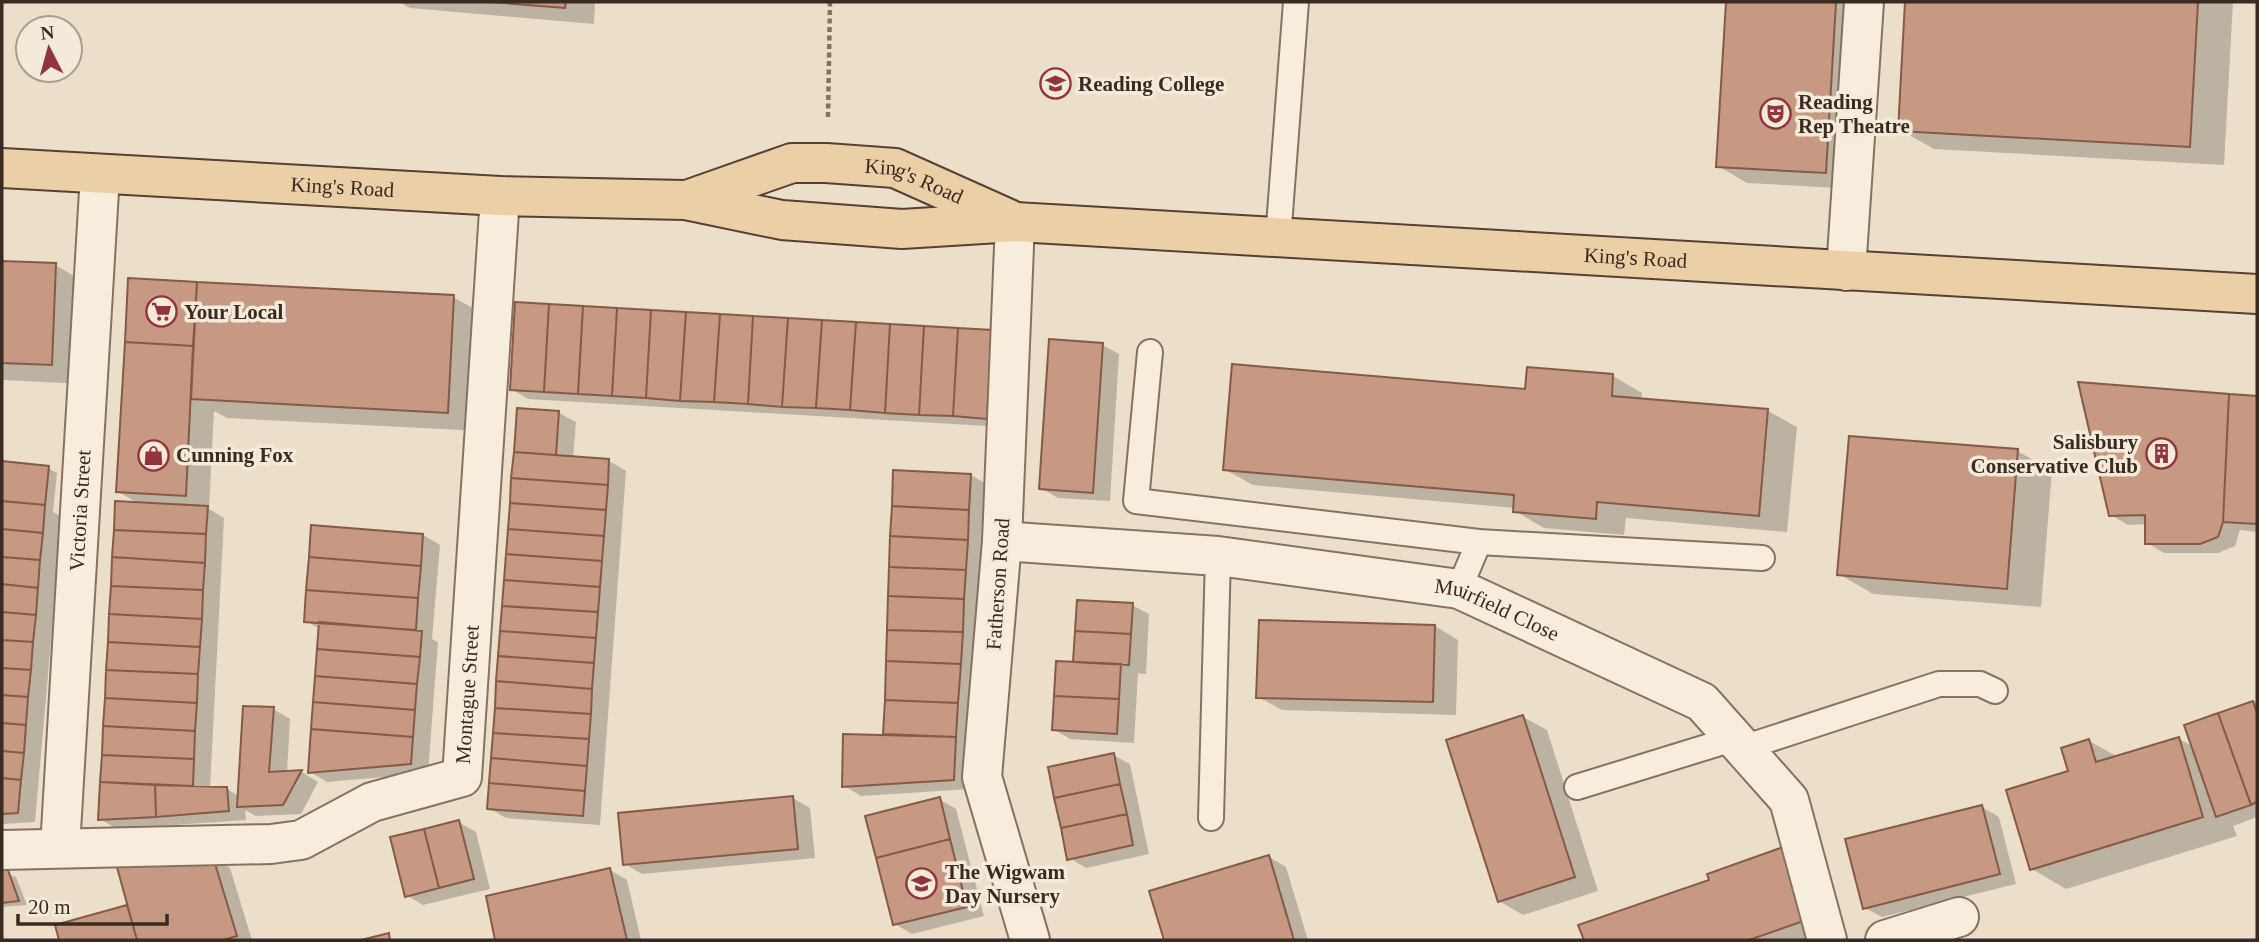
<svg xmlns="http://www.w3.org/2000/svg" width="2259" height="942" viewBox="0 0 2259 942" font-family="Georgia,serif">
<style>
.shadow{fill:#0003}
.building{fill:#c79983;stroke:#855a47;stroke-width:2}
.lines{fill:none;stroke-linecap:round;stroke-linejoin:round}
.service-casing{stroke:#887160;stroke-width:28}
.minor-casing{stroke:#887160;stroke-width:42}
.primary-casing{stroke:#564033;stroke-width:42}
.path{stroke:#887160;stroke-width:4.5;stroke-dasharray:5 3.5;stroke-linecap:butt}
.service{stroke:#f7eddd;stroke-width:24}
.minor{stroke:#f7eddd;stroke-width:38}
.primary{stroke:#ebcfa6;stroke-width:38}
.labels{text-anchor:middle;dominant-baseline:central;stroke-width:7;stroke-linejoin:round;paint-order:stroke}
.poi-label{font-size:21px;font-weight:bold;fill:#392b22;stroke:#f4ead9;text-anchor:start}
.street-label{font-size:21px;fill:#392b22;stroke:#f4ead9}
</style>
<rect width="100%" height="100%" fill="#ecdfca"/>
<path class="shadow" d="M399 2H595L594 24 410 8Z
M1728 2H1865L1855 189 1747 183 1718 166Z
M1907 2H2233L2224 165 1934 149 1900 130Z
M2 263 55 265 90 285 86 384 2 380Z
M129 280 453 297 487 316 482 431 227 418 214 411 209 509 224 518 210 788 227 789 240 797 273 709 290 719 287 773 302 772 318 782 301 814 256 816 245 810 246 820 117 829 100 819 117 503 140 504 118 492Z
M992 332 1004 427 528 399 511 389Z
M1102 345 1119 354 1110 501 1058 498 1041 488Z
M1529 369 1613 376 1642 393 1641 400 1768 411 1797 427 1787 532 1626 518 1624 535 1544 528 1515 511V508L1253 485 1224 469 1527 391Z
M2080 384 2257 398V532L2240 530 2235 546 2218 553H2164L2147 543V524L2128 525 2111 515Z
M518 410 559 413 576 422 573 458 609 461 626 471 600 825 506 818 489 808Z
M2017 451 2052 470 2041 607 1873 594 1839 574Z
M2 463 48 468 57 473 53 512 62 517 35 822 2 824Z
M894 472 971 475 988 485 970 789 861 796 844 786 885 735Z
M423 535 440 545 432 639 438 642 428 773 327 782 310 772 320 629 306 621Z
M1132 605 1149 614 1146 674 1138 673 1134 743 1070 739 1053 729 1075 664Z
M1435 626 1458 640 1456 715 1282 710 1258 697Z
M2257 701V817L2233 826 2237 836 2066 889 2032 869 2070 772 2089 741 2118 757 2179 739 2194 747 2186 726Z
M1523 717 1547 730 1598 891 1523 915 1499 901Z
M1113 755 1130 764 1149 854 1086 868 1069 858Z
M793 798 810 808 815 858 642 874 625 864Z
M939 799 956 809 984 916 912 934 895 924Z
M1982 807 1999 817 2016 884 1882 917 1865 908Z
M458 822 476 832 490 889 423 905 406 895Z
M1269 857 1286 867 1308 940H1166L1152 892Z
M213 858 230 868 252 940H61L57 926 129 906Z
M1823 867 1848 937 1838 940H1586L1581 926Z
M610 870 627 880 641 940H497L488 898Z
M2 872 16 877 27 905 2 907Z"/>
<path class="building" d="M490 2H566L565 8Z
M1726 2H1836L1826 173 1716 167Z
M1905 2H2198L2190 147 1898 131Z
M2 261 56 263 52 365 2 363Z
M128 278 197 282 193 346 125 342Z
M197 282 454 295 448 413 191 399Z
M515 302 549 304 544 392 510 390Z
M549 304 583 306 578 394 544 392Z
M583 306 617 308 612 396 578 394Z
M617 308 651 310 646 398 612 396Z
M651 310 686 312 680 401 646 398Z
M686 312 720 314 714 402 680 401Z
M720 314 753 316 748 404 714 402Z
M753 316 788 318 782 407 748 404Z
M788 318 822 320 816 408 782 407Z
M822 320 856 322 850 410 816 408Z
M856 322 890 324 885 413 850 410Z
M890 324 924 326 919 415 885 413Z
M924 326 958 328 953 416 919 415Z
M958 328 992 330 987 419 953 416Z
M1049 339 1103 343 1093 493 1039 489Z
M125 342 193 346 186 496 116 492Z
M1232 364 1525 389 1527 367 1613 374 1612 396 1768 409 1759 516 1597 502 1596 519 1513 512 1514 495 1223 470Z
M2078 382 2229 394 2223 522 2218 537 2200 544H2145V515L2109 516Z
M2229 394 2257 396V524L2223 522Z
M517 408 559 411 556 455 514 452Z
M1849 436 2018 449 2007 589 1837 575Z
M514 452 609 459 608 485 511 478Z
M2 461 49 466 45 505 2 501Z
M893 470 971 474 969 510 892 506Z
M511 478 608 485 606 510 510 503Z
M2 501 45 505 43 533 2 529Z
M115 501 208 506 206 534 114 530Z
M510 503 606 510 604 536 508 529Z
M892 506 969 510 968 540 890 536Z
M311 525 423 534 421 566 309 557Z
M2 529 43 533 40 560 2 557Z
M508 529 604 536 602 561 506 554Z
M114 530 206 534 205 563 112 557Z
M890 536 968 540 966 570 889 567Z
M506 554 602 561 600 587 504 580Z
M2 557 40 560 38 588 2 584Z
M112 557 205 563 203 590 111 586Z
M309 557 421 566 418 598 306 590Z
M889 567 966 570 964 599 888 596Z
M504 580 600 587 598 612 502 606Z
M2 584 38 588 36 615 2 612Z
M111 586 203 590 202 619 109 614Z
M306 590 418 598 416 630 304 622Z
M888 596 964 599 963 632 887 630Z
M1077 600 1133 603 1131 634 1075 631Z
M502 606 598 612 596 638 500 631Z
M2 612 36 615 33 642 2 640Z
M109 614 202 619 200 647 108 642Z
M1259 620 1435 625 1433 702 1256 698Z
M319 622 422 631 420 657 317 649Z
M887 630 963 632 961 664 886 661Z
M500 631 596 638 594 663 498 656Z
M1075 631 1131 634 1129 665 1073 662Z
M2 640 33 642 31 670 2 668Z
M108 642 200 647 198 674 106 670Z
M317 649 420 657 417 684 315 676Z
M498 656 594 663 592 689 496 681Z
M886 661 961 664 958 703 885 700Z
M1056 661 1121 664 1119 699 1054 696Z
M2 668 31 670 28 697 2 695Z
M106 670 198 674 197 703 105 698Z
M315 676 417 684 415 710 313 702Z
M496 681 592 689 591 714 495 708Z
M2 695 28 697 26 725 2 723Z
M1054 696 1119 699 1117 734 1052 730Z
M105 698 197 703 195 731 103 726Z
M885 700 958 703 956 737 883 734Z
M2253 701 2257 713V802L2251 805 2218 713Z
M313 702 415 710 413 737 311 729Z
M243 706 274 707 269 772 302 770 283 805 237 807Z
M495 708 591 714 589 739 493 733Z
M2218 713 2251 805 2216 817 2184 725Z
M1523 715 1575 877 1498 902 1446 740Z
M2 723 26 725 24 753 2 751Z
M103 726 195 731 194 759 102 755Z
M311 729 413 737 411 764 308 773Z
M493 733 589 739 587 766 491 758Z
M843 734 956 737 954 780 842 787Z
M2179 737 2203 817 2030 870 2006 790 2068 771 2061 748 2089 739 2096 762Z
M2 751 24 753 21 780 2 778Z
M1114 753 1120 784 1054 798 1048 767Z
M102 755 194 759 193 786 100 782Z
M491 758 587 766 585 791 489 783Z
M2 778 21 780 18 813 2 814Z
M100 782 155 785 156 817 98 820Z
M489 783 585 791 583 816 487 809Z
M1120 784 1127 814 1061 828 1054 798Z
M155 785 227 787 229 811 156 817Z
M793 796 798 849 623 865 618 813Z
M940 797 950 839 876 858 865 816Z
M1982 805 2000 874 1863 909 1845 839Z
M1127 814 1133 845 1067 860 1061 828Z
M459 820 474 879 439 888 424 829Z
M424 829 439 888 405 897 390 837Z
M950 839 967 907 893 925 876 858Z
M1789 845 1815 917 1749 940H1584L1578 925 1709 880 1707 874Z
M1269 855 1294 940H1164L1149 891Z
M213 857 237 936 223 940H137L115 860Z
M610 868 627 940H495L486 896Z
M2 870H8L19 901 2 903Z
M127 905 137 940H59L55 925Z
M389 933 390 940H361Z"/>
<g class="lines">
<defs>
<path id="service" d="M1278 239 1296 2
M1150 352 1136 501 1479 542
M1459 589 1479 542 1762 558
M1743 748 1939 684H1980L1995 691
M1577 787 1736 738
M1211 818 1218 556"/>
<g id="minor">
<path d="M1015 222 1002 541 982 777 1030 940"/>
<path d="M1846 271 1864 2"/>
<path id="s1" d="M1002 541 1218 556 1459 589 1702 702 1789 800 1827 940"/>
<path id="s2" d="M60 848 100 174"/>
<path id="s3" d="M2 850 271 844 301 840 372 802 462 777 500 196"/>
<path d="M1885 940 1959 917"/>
</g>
<g id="primary">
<path id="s4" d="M2 168 500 196 685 200 782 220 902 229 1015 222 2257 294"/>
<path id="s5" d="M687 200 792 163H826L895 168 1009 219"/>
</g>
</defs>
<use href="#service" class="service-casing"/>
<use href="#minor" class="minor-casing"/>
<use href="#primary" class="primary-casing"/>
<path class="path" d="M828 117 830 2"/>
<use href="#service" class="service"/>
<use href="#minor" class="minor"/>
<use href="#primary" class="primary"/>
</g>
<defs>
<symbol id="university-ring" viewBox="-11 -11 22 22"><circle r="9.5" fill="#f4ead9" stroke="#92343e" stroke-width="1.5"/><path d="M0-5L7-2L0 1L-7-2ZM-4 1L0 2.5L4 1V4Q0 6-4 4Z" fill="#92343e"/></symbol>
<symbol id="theatre-ring" viewBox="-11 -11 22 22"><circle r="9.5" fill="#f4ead9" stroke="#92343e" stroke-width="1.5"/><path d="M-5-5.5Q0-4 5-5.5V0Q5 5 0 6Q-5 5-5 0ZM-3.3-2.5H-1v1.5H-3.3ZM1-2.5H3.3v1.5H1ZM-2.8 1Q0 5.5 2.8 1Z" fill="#92343e"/></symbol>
<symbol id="supermarket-ring" viewBox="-11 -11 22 22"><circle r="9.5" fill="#f4ead9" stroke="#92343e" stroke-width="1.5"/><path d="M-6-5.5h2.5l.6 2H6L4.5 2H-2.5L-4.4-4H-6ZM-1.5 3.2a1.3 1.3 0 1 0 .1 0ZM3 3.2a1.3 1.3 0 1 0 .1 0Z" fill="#92343e"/></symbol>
<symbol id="building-ring" viewBox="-11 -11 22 22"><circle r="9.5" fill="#f4ead9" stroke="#92343e" stroke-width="1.5"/><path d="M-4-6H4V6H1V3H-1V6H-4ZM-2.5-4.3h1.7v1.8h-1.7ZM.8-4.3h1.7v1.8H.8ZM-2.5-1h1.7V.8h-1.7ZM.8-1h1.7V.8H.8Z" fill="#92343e"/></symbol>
<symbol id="shop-ring" viewBox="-11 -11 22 22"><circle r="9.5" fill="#f4ead9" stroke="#92343e" stroke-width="1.5"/><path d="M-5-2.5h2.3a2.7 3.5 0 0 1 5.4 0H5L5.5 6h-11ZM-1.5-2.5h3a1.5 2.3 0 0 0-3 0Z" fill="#92343e"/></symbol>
<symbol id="school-ring" viewBox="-11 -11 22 22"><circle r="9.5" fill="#f4ead9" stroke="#92343e" stroke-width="1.5"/><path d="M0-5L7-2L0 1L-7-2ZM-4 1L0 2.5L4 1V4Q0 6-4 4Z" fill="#92343e"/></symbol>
</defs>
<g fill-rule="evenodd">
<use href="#university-ring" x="1038" y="66" width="35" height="35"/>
<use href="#theatre-ring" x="1758" y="96" width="35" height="35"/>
<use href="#supermarket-ring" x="144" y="294" width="35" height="35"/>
<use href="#building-ring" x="2144" y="436" width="35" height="35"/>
<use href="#shop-ring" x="136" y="438" width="35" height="35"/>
<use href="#school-ring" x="904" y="866" width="35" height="35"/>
</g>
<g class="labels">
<g class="poi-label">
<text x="1078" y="84">Reading College</text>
<text x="1798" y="102">Reading<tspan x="1798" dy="24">Rep Theatre</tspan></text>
<text x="184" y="312">Your Local</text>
<text x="2138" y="442" text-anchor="end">Salisbury<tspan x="2138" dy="24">Conservative Club</tspan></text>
<text x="176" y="455">Cunning Fox</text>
<text x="945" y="872">The Wigwam<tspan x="945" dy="24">Day Nursery</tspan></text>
</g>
<g class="street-label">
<text stroke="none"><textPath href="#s5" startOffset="236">King's Road</textPath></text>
<text stroke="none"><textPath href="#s4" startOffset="341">King's Road</textPath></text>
<text stroke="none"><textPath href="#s4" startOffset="1638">King's Road</textPath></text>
<text stroke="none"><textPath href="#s2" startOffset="338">Victoria Street</textPath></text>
<text transform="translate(998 584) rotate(-86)">Fatherson Road</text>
<text stroke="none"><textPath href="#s1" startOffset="502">Muirfield Close</textPath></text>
<text stroke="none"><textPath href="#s3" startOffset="556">Montague Street</textPath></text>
</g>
</g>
<rect width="2259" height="942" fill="none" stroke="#392b22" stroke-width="7"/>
<g transform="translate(49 49) rotate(354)"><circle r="33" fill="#f4ead9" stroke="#a99e90" stroke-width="2"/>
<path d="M0-5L12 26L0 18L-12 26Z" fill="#92343e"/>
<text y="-10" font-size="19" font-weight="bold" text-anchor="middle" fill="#392b22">N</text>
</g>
<path d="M18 914v10h149v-10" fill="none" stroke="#392b22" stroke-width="3.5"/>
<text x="28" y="914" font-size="21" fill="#392b22" stroke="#f4ead9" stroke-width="5" paint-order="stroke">20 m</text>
</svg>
